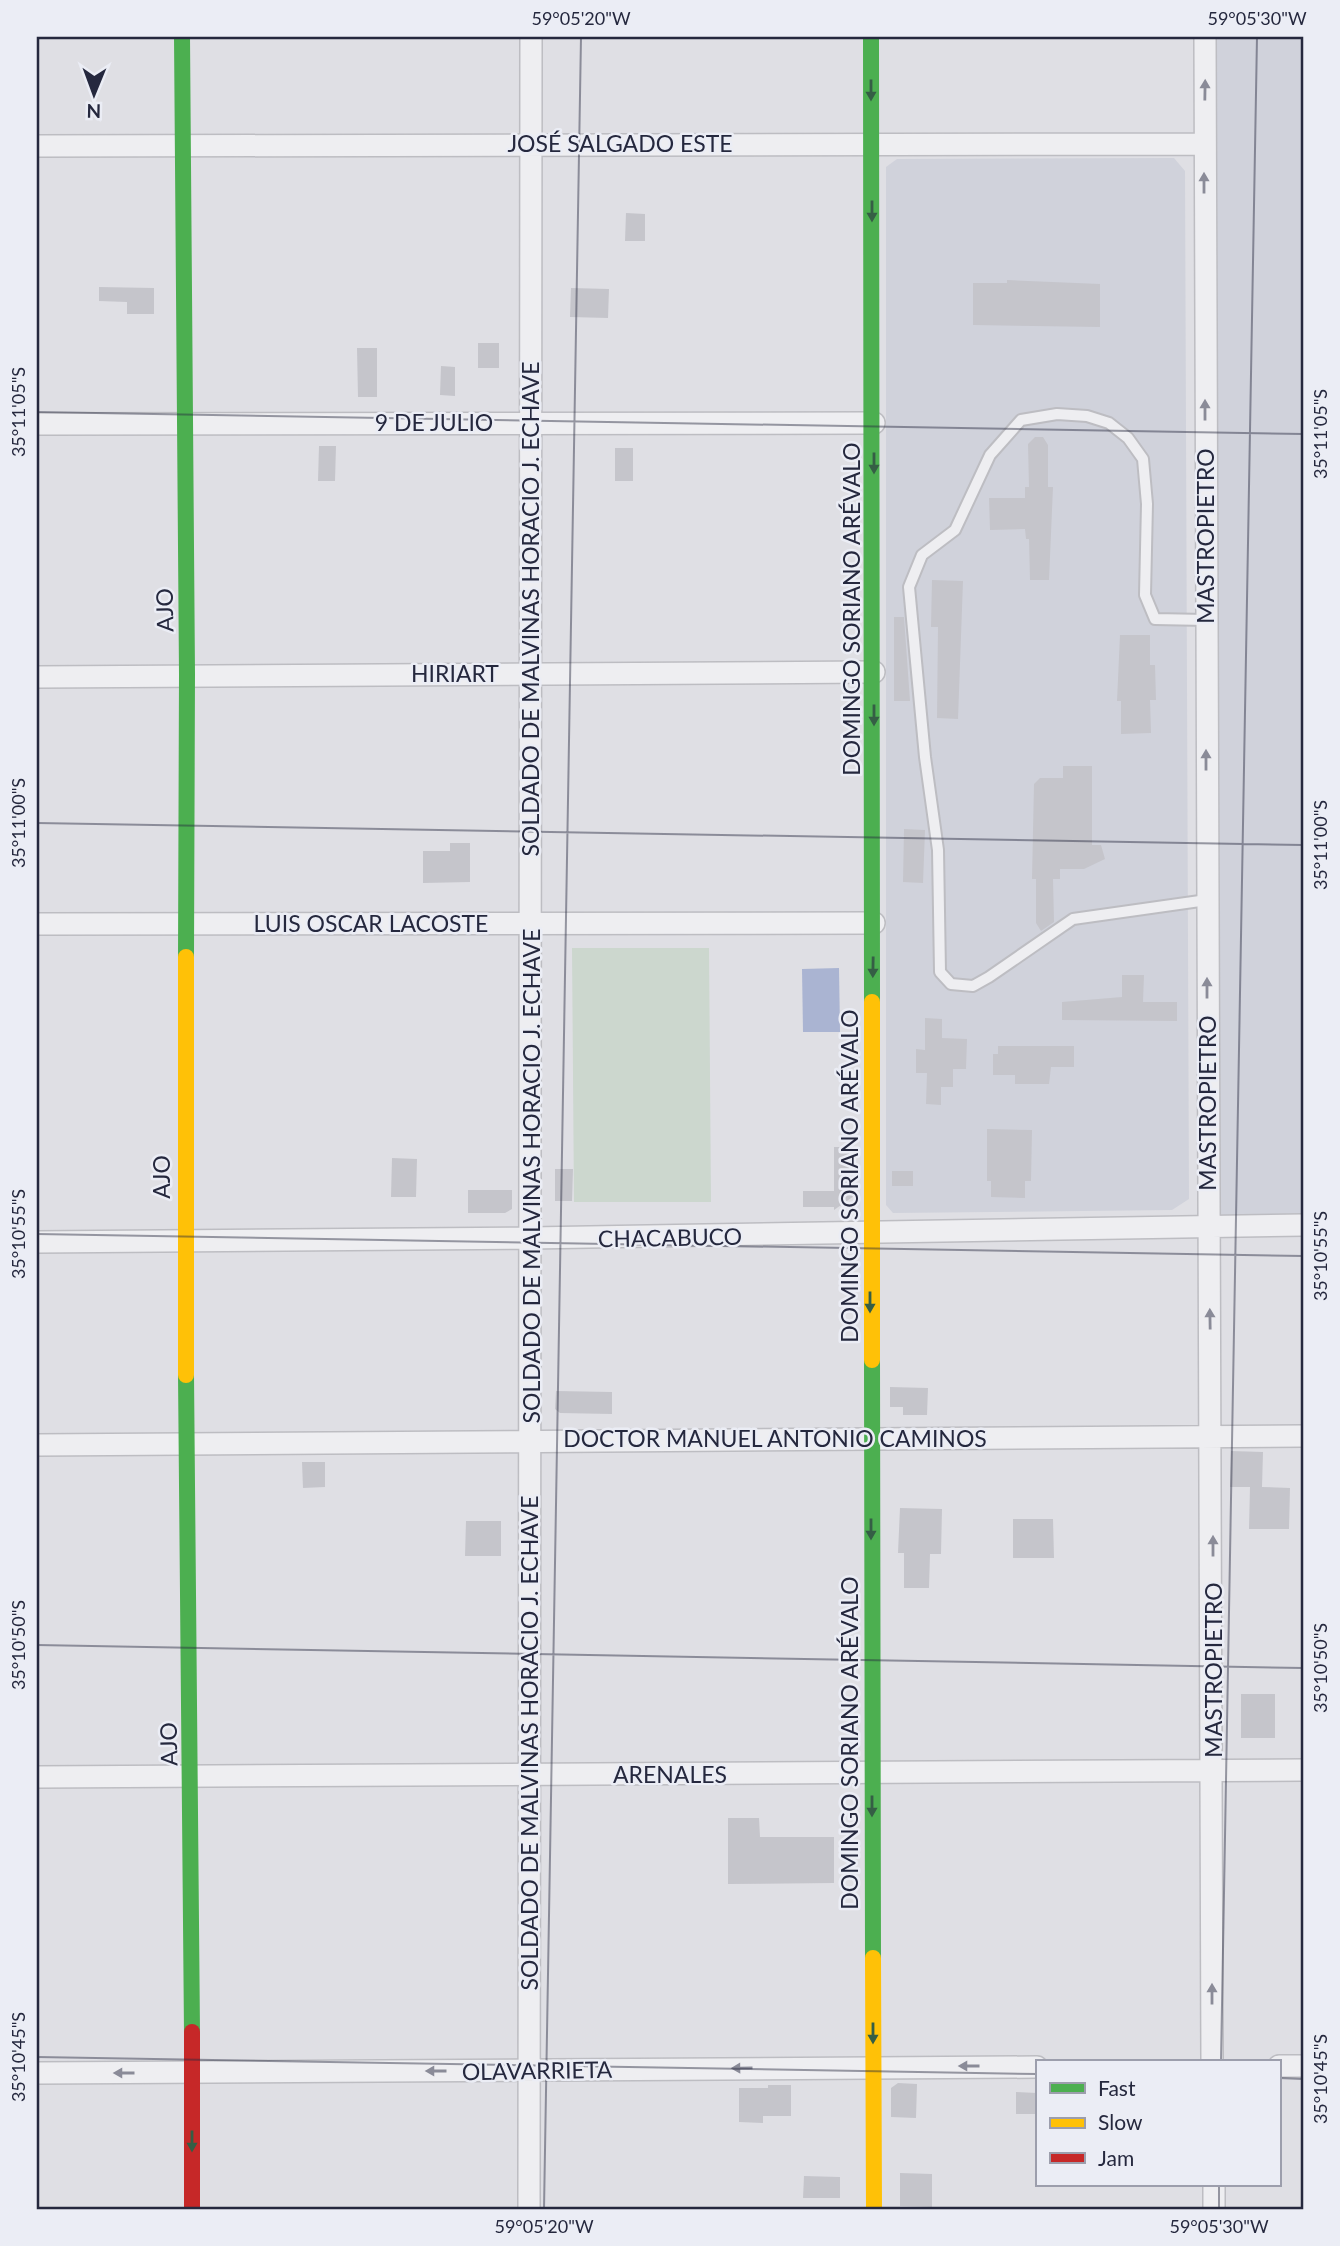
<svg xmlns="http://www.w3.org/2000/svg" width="1340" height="2246" viewBox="0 0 1340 2246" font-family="Lato,sans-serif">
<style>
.built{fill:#d0d2db}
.green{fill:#ccd7ce}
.water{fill:#aab4d2}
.building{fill:#c5c5cb}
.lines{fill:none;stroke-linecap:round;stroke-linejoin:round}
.lane-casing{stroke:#bdbdc2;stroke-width:14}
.street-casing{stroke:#bdbdc2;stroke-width:24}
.lane{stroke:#eeeef1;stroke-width:10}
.street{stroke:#eeeef1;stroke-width:21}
.fast{stroke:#4caf50;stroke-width:16}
.slow{stroke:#ffc107;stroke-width:16}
.jam{stroke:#c62828;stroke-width:16}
.oneway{fill:#355e45}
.oneway2{fill:#8a8b98}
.ticks{fill:none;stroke:#25283e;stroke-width:2;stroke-opacity:0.45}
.labels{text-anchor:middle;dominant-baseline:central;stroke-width:5;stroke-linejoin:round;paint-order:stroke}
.street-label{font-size:23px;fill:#25283e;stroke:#ebedf5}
.neatline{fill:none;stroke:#25283e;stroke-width:2.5}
.ticks-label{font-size:18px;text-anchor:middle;fill:#25283e}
</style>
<rect width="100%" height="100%" fill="#dfdfe4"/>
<path class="built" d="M1217 37H1303V1215L1218 1217Z
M1174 158 1185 171 1189 1199 1172 1210 893 1213 886 1205V167L897 159Z"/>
<path class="green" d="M572 948H709L711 1202H574Z"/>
<path class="water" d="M839 968 840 1032H803L802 969Z"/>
<path class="building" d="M626 213 645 214V241H625Z
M1007 280 1100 284V327L973 325V283H1007Z
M99 287 154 288V314H127V302L99 301Z
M571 288 609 289 608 318 570 317Z
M478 343H499V368H478Z
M357 348H377V397H358Z
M441 366 455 367V396L440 395Z
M1035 437H1043L1048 445V487H1053L1049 580H1030L1029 539H1026L1025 529 990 530 989 498H1025V487H1029L1028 444Z
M319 446H336L335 481H318Z
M615 448H633V481H615Z
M932 580 963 581 958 719 937 718 938 627H931Z
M894 617H904L910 701H894Z
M1120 635H1150V665H1155L1156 700H1150L1151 733 1121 734V701H1117Z
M1063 766H1092V845H1101L1105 859 1084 869H1060V879H1053L1054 922 1041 931 1036 923V879H1032L1034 784 1040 778H1063Z
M904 829 925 830 923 883 903 882Z
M450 843H470V882L423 883V851H450Z
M1122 975H1144L1143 1002H1177V1021L1062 1020V1002L1122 997Z
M925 1018 942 1019V1038L967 1039 966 1069H953V1087H941V1105L926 1104 927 1073H916V1049L925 1050Z
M998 1046H1074V1067H1051L1049 1084H1015V1075H993V1054H998Z
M987 1129 1032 1130 1031 1181H1025V1198L991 1197V1181H987Z
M834 1147H849V1191H854V1196L834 1210V1207H803V1191H834Z
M392 1158 417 1159 416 1197H391Z
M555 1169H573L572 1201H555Z
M892 1171H913V1186H892Z
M468 1190H512V1209L505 1213H468Z
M890 1387 928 1388 927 1415H903V1407H890Z
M556 1391 612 1392V1414L560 1413 555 1409Z
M1231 1451 1263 1452 1262 1487 1290 1488 1289 1529H1249L1250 1487H1230Z
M302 1462H325V1487L303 1488Z
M900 1508 942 1509 941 1554H930L929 1588H904V1553H898Z
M1013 1519H1053L1054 1558H1013Z
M466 1521H501V1556H465Z
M1241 1694H1275V1738H1241Z
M728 1818H759L760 1837H834V1883L728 1884Z
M898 2083 917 2084 916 2118 891 2117V2088Z
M768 2085H791V2116H763V2123L739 2122V2088H768Z
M1016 2092 1037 2093V2114H1016Z
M900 2173 932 2174V2207L900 2206Z
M804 2176 840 2177V2198H803Z"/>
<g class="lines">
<defs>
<path id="lane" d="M1206 620 1155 619 1145 595 1147 504 1143 459 1128 438 1109 423 1087 416 1057 414 1021 420 990 455 955 530 922 555 909 587 925 757 938 850 940 972 951 984 973 986 989 977 1073 919 1207 900"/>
<path id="street" d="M1205 37 1212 2062
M37 146 1204 144
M37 424 874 423
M37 677 874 672
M37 924 874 923
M37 1242 531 1238 1303 1225
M37 1445 1303 1436
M37 1777 1303 1770
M1279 2066H1303
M37 2073 1037 2067
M1214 2185V2209
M529 2209 531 37"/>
</defs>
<use href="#lane" class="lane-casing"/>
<use href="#street" class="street-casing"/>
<use href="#lane" class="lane"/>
<use href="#street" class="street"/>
<path class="fast" d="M182 37 187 674 186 957
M871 37 872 1002
M872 1360 873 1958
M186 1375 192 2032"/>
<path class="slow" d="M186 957V1375
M872 1002V1360
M873 1958 874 2209"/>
<path class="jam" d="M192 2032V2209"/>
</g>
<defs><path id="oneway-solid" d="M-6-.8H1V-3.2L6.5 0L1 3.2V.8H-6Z" transform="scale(1.75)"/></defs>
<g class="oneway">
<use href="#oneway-solid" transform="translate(871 90) rotate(90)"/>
<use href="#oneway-solid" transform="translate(872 211) rotate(90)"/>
<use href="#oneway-solid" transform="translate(874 463) rotate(90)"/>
<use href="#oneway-solid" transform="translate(874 715) rotate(90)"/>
<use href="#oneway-solid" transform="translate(873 967) rotate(91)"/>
<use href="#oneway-solid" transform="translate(870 1302) rotate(90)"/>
<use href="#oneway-solid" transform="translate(871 1529) rotate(90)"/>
<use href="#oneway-solid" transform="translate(872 1806) rotate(90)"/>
<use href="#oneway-solid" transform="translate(873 2033) rotate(90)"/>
<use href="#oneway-solid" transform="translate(192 2141) rotate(90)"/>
</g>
<g class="oneway2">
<use href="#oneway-solid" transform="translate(1205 90) rotate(-89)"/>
<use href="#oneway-solid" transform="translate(1204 183) rotate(-90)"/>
<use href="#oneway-solid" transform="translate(1205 410) rotate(-90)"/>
<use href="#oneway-solid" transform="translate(1206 760) rotate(-90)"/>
<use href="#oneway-solid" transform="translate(1207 988) rotate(-90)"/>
<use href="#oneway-solid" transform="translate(1210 1319) rotate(-91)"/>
<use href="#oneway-solid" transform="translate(1213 1546) rotate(-90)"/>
<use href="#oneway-solid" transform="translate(1212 1994) rotate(-90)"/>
<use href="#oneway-solid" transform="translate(969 2066) rotate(-180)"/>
<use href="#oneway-solid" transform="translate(742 2068) rotate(179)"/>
<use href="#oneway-solid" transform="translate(436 2071) rotate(180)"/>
<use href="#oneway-solid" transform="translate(124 2073) rotate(180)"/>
</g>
<path class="ticks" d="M37 412 1303 434M37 823 1303 845M37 1234 1303 1256M37 1645 1303 1668M37 2057 1037 2074M1221 2062 1257 37M1279 2078 1303 2079M544 2209 581 37M1219 2209V2185"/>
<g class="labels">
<g class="street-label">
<text x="620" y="143">JOSÉ SALGADO ESTE</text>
<text x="434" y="422">9 DE JULIO</text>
<text transform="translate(1205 536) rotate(-90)">MASTROPIETRO</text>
<text transform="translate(530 609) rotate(-90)">SOLDADO DE MALVINAS HORACIO J. ECHAVE</text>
<text transform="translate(851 609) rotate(-90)">DOMINGO SORIANO ARÉVALO</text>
<text transform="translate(164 610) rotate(-91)">AJO</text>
<text x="455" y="673">HIRIART</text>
<text x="371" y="923">LUIS OSCAR LACOSTE</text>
<text transform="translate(1207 1103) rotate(-90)">MASTROPIETRO</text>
<text transform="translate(531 1176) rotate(-90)">SOLDADO DE MALVINAS HORACIO J. ECHAVE</text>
<text transform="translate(849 1176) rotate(-90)">DOMINGO SORIANO ARÉVALO</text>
<text transform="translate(161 1177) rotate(-90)">AJO</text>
<text transform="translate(670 1237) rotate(-1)">CHACABUCO</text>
<text x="775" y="1438">DOCTOR MANUEL ANTONIO CAMINOS</text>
<text transform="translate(1213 1670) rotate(-90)">MASTROPIETRO</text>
<text transform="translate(529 1743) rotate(-90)">SOLDADO DE MALVINAS HORACIO J. ECHAVE</text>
<text transform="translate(849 1743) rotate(-90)">DOMINGO SORIANO ARÉVALO</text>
<text transform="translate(168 1744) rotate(-91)">AJO</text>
<text x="670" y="1774">ARENALES</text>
<text transform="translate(537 2070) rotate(-1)">OLAVARRIETA</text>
</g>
</g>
<rect width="1340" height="2246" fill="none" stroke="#ebedf5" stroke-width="77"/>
<rect x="1036" y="2060" width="245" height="126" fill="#ebedf5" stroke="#9c9eac" stroke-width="2"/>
<rect x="1050" y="2083" width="35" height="10" fill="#4caf50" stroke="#9c9eac" stroke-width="2"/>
<text x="1098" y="2096" font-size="21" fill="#25283e">Fast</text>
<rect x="1050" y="2118" width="35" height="10" fill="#ffc107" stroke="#9c9eac" stroke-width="2"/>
<text x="1098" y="2130" font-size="21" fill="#25283e">Slow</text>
<rect x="1050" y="2153" width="35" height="10" fill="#c62828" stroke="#9c9eac" stroke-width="2"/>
<text x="1098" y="2166" font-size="21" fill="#25283e">Jam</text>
<g transform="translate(94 94) rotate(181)" stroke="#ebedf5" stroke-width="5" paint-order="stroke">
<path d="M0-5L12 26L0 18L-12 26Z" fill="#25283e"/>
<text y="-10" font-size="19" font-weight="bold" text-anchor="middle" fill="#25283e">N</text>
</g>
<rect x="38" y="38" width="1264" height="2170" class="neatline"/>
<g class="ticks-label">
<text x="581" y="25">59°05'20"W</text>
<text x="1257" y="25">59°05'30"W</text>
<text transform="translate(19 412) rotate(-90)" y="6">35°11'05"S</text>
<text transform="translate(1321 434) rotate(-90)" y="6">35°11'05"S</text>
<text transform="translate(19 823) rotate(-90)" y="6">35°11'00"S</text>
<text transform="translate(1321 845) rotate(-90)" y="6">35°11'00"S</text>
<text transform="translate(19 1234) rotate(-90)" y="6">35°10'55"S</text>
<text transform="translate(1321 1256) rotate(-90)" y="6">35°10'55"S</text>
<text transform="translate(19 1645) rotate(-90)" y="6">35°10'50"S</text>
<text transform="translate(1321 1668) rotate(-90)" y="6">35°10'50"S</text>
<text transform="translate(19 2057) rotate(-90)" y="6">35°10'45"S</text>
<text transform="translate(1321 2079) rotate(-90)" y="6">35°10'45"S</text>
<text x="544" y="2233">59°05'20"W</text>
<text x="1219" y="2233">59°05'30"W</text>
</g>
</svg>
